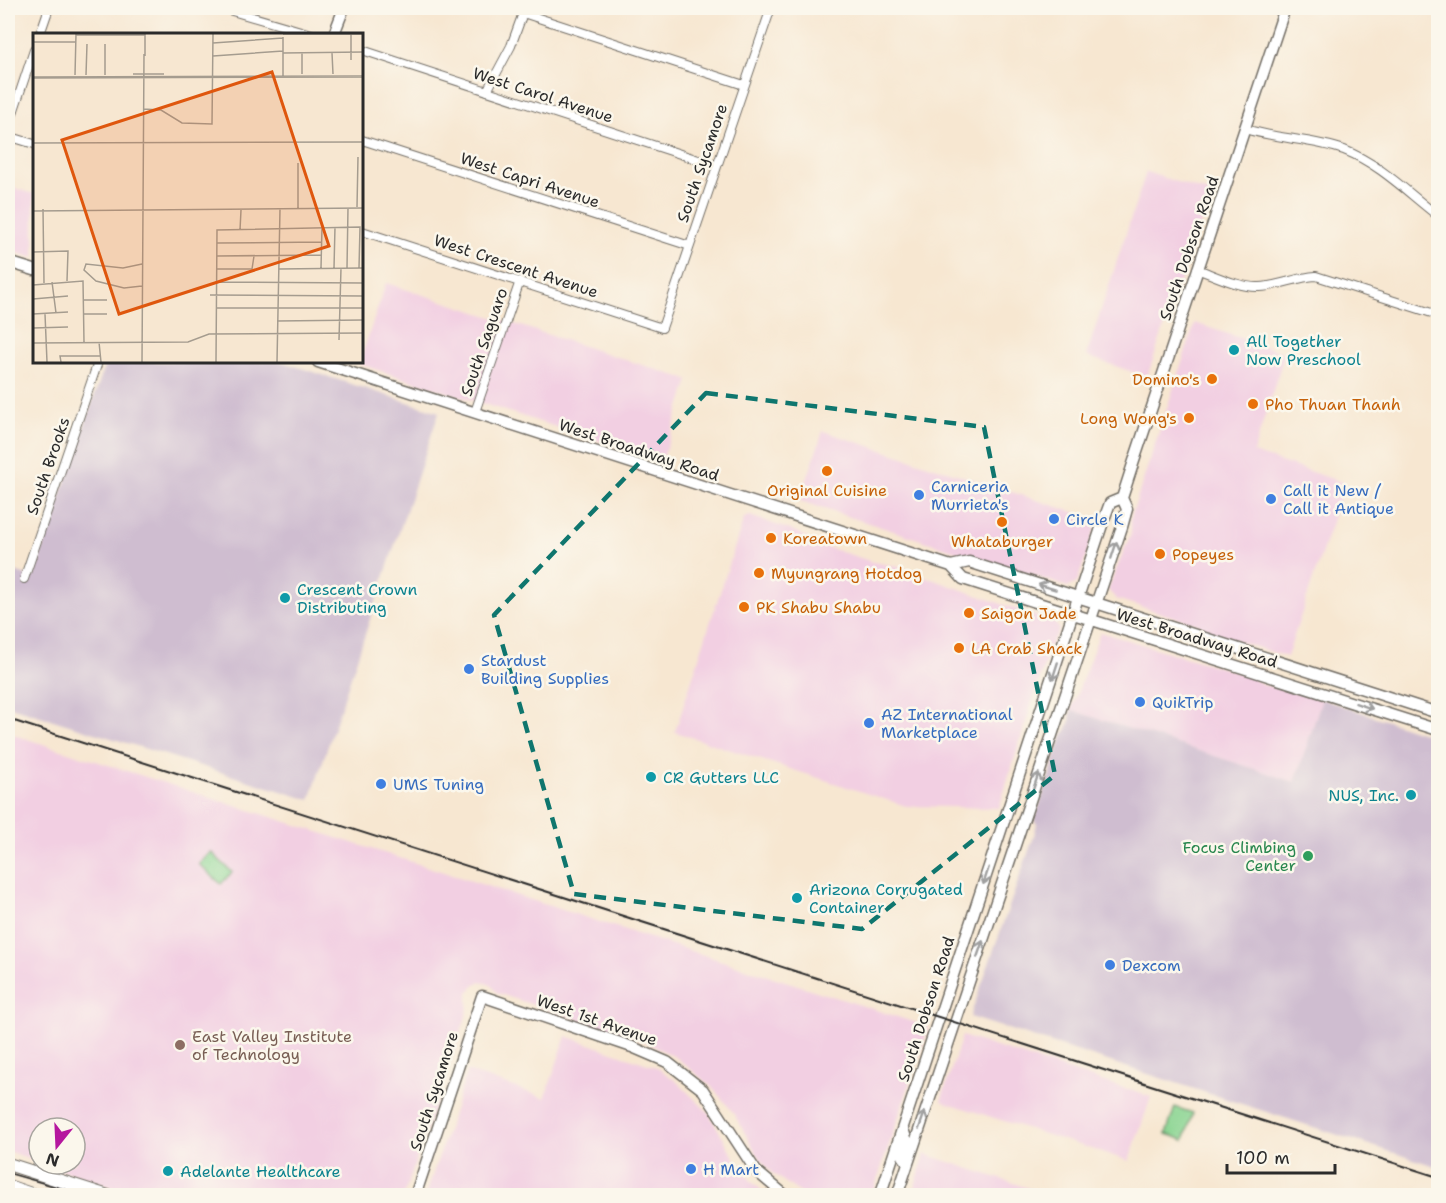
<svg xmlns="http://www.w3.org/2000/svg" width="1446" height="1203" viewBox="0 0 1446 1203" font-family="'Shantell Sans',sans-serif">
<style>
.built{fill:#f2cfe2}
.industrial{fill:#cfbdd0}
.green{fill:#89d491;stroke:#5a805e;stroke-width:1.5}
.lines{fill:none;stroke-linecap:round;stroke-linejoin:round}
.street-casing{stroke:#726d65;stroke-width:10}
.secondary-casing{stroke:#726d65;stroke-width:13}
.primary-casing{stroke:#726d65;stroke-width:14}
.street{stroke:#fff;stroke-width:8}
.secondary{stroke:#fff;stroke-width:10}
.primary{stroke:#fff;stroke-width:12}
.tram{stroke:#2b2b2b;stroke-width:1.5}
.rail{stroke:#2b2b2b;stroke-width:2}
.oneway{stroke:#a0a0a0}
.marked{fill:none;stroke:#0f766e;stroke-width:4.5;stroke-dasharray:12 8;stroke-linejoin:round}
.culture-dot{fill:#0f9aa8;stroke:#fbf7ec;stroke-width:2}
.food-dot{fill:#e8710a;stroke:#fbf7ec;stroke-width:2}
.shop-dot{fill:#3f7fe0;stroke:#fbf7ec;stroke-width:2}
.leisure-dot{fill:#2e9e5b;stroke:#fbf7ec;stroke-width:2}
.education-dot{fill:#8d6e63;stroke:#fbf7ec;stroke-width:2}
.labels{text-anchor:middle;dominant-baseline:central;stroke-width:5;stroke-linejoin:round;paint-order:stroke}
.street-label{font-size:16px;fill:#2b2b2b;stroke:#fbf7ec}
.culture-label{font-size:16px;fill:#0d838f;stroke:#fbf7ec;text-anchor:start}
.food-label{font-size:16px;fill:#c56008;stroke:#fbf7ec;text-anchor:start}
.shop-label{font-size:16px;fill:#366cbe;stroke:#fbf7ec;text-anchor:start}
.leisure-label{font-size:16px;fill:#27864d;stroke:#fbf7ec;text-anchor:end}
.education-label{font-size:16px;fill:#785e54;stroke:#fbf7ec;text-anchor:start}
.inset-road{fill:none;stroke:#a59c8f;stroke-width:1.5}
.view{fill:#df570e;fill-opacity:0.15;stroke:#df570e;stroke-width:3}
.inset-edge{fill:none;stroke:#2b2b2b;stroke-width:3}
</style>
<rect width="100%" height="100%" fill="#fbf7ec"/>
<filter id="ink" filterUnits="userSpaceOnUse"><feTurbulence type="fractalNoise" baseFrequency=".0167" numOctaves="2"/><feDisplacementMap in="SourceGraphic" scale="12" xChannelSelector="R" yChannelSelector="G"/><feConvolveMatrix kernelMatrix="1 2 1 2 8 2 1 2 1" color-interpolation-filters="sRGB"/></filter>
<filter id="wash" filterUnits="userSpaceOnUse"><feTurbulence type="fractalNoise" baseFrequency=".008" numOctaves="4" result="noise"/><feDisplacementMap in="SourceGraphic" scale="24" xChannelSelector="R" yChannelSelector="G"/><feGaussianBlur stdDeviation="1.35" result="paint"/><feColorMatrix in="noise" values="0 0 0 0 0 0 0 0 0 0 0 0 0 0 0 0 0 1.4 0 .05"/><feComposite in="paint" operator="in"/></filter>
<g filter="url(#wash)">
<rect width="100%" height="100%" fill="#f7e7d1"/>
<path class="built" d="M1146 172 1211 193 1147 377 1086 356Z
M8 186 34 194V258L8 250Z
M386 283 689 380 662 461 359 364Z
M1195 323 1285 353 1253 453 1345 483 1287 657 1213 633 1197 624 1116 599 1108 590 1131 533V517Z
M823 431 1098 520 1077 583 1068 587 800 501Z
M750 516 799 533 814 543 873 562 895 566 1055 623 1059 629 1057 635 1053 639 1039 681 999 808 906 806 675 732 744 518Z
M1100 632 1246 675 1264 685 1322 699 1295 782 1071 710Z
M8 733 929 1027 872 1195H803L772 1173 760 1159 732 1111 712 1087 677 1058 646 1042 497 993 491 985 480 981 468 992V1008L464 1023 404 1195H135L43 1164H75V1128H39V1162L8 1151Z
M566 1036 656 1067 675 1080 708 1112 738 1164 752 1182 767 1195H426L467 1071 545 1098Z
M962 1036 1151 1097 1129 1161 941 1101Z
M925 1154 1049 1195H912Z"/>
<path class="industrial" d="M106 362H282L439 412 310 800 8 706V569L33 577Z
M1322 699 1438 738V1167L970 1017 1033 839 1037 824 1034 821 1062 737 1070 723 1071 710 1295 782Z"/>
<path class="green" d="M211 852 232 872 221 884 199 864Z
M1175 1107 1193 1113 1184 1140 1166 1134Z"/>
</g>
<g filter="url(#ink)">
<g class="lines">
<defs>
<path id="street" d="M222 8 311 34
M40 34 49 8
M362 50 717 166
M487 91 511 46 523 13 744 85
M8 128 34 50
M1245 129C1277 139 1313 139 1344 150 1380 164 1408 193 1438 216
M8 136 34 144
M362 140 690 246
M362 231 662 328 771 8
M1197 269C1216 276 1240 288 1260 287 1279 286 1297 277 1316 276L1438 315
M475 412 520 281
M24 579 98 362"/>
<path id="secondary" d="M334 34 344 8
M8 262 34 270
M318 362 951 566 963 579 1438 730
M951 566 969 562 1438 713
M903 1129 907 1141 903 1156 908 1163
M415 1196 482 996 632 1047 667 1062 703 1090 756 1171 786 1196
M880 1196 1103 522 1110 503 1122 498
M897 1196 1122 527 1127 509 1122 498 1133 464 1285 8"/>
<path id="primary" d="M8 1164 108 1196
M8 1186 37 1196"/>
</defs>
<use href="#street" class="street-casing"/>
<use href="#secondary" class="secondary-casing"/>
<use href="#primary" class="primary-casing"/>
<use href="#street" class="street"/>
<use href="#secondary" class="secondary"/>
<use href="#primary" class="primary"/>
<path class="tram" d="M8 1173 88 1196"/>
<path class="rail" d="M8 719 1438 1177"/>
</g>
<defs><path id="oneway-shaft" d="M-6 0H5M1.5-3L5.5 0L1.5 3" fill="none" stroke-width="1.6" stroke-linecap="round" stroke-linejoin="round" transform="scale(1.5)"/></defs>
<g class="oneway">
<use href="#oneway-shaft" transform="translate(1114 550) rotate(-72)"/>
<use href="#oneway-shaft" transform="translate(1047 587) rotate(-163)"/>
<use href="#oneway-shaft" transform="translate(1055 671) rotate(108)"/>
<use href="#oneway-shaft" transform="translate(1364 706) rotate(18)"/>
<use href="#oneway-shaft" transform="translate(1036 781) rotate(-71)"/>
<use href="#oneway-shaft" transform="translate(986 876) rotate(108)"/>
<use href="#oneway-shaft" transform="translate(980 949) rotate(-71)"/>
<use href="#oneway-shaft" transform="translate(922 1120) rotate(-71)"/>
</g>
</g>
<path class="marked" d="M706 393 984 427 1055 775 862 929 574 894 494 615Z"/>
<g class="culture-dot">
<circle cx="1234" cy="350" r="6"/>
<circle cx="285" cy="598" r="6"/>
<circle cx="651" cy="777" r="6"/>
<circle cx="1411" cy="795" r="6"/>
<circle cx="797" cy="898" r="6"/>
<circle cx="168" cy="1171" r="6"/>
</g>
<g class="food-dot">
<circle cx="1212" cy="379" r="6"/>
<circle cx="1253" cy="404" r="6"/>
<circle cx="1189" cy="418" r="6"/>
<circle cx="827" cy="471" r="6"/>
<circle cx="1002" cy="522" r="6"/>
<circle cx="771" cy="538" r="6"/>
<circle cx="1160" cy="554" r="6"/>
<circle cx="759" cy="573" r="6"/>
<circle cx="744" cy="607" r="6"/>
<circle cx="969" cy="613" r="6"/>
<circle cx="959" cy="648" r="6"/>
</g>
<g class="shop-dot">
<circle cx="919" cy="495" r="6"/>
<circle cx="1271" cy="499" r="6"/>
<circle cx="1054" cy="519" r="6"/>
<circle cx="469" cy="669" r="6"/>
<circle cx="1140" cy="702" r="6"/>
<circle cx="869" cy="723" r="6"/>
<circle cx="381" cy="784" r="6"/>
<circle cx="1110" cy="965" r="6"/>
<circle cx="691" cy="1169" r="6"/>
</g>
<circle class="leisure-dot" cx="1308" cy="856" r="6"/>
<circle class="education-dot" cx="180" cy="1045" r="6"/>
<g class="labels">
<g class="street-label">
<text transform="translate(543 95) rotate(18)">West Carol Avenue</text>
<text transform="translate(702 163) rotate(-71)">South Sycamore</text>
<text transform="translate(530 180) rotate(18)">West Capri Avenue</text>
<text transform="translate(1189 248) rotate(-71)">South Dobson Road</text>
<text transform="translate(516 266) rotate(18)">West Crescent Avenue</text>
<text transform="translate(484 342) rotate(-71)">South Saguaro</text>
<text transform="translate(639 450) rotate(18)">West Broadway Road</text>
<text transform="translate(48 466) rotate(-71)">South Brooks</text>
<text transform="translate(1197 638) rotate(17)">West Broadway Road</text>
<text transform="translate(926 1009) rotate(-72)">South Dobson Road</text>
<text transform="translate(597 1020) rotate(19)">West 1st Avenue</text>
<text transform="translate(434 1091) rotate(-72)">South Sycamore</text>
</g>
<g class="culture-label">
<text x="1246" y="341">All Together<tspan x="1246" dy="18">Now Preschool</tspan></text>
<text x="297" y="589">Crescent Crown<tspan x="297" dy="18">Distributing</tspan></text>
<text x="663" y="777">CR Gutters LLC</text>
<text x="1399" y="795" text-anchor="end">NUS, Inc.</text>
<text x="809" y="889">Arizona Corrugated<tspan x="809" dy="18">Container</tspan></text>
<text x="180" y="1171">Adelante Healthcare</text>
</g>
<g class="food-label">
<text x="1200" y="379" text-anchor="end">Domino's</text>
<text x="1265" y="404">Pho Thuan Thanh</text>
<text x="1177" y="418" text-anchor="end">Long Wong's</text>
<text x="827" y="490" text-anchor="middle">Original Cuisine</text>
<text x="783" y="538">Koreatown</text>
<text x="1002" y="541" text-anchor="middle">Whataburger</text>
<text x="1172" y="554">Popeyes</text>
<text x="771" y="573">Myungrang Hotdog</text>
<text x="756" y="607">PK Shabu Shabu</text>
<text x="981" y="613">Saigon Jade</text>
<text x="971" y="648">LA Crab Shack</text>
</g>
<g class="shop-label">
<text x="931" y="486">Carniceria<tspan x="931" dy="18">Murrieta's</tspan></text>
<text x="1283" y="490">Call it New /<tspan x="1283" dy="18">Call it Antique</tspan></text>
<text x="1066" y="519">Circle K</text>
<text x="481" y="660">Stardust<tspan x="481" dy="18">Building Supplies</tspan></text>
<text x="1152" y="702">QuikTrip</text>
<text x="881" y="714">AZ International<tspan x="881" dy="18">Marketplace</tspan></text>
<text x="393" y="784">UMS Tuning</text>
<text x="1122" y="965">Dexcom</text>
<text x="703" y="1169">H Mart</text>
</g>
<g class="leisure-label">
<text x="1296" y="847">Focus Climbing<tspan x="1296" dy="18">Center</tspan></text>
</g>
<g class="education-label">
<text x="192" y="1036">East Valley Institute<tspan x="192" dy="18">of Technology</tspan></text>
</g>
</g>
<g transform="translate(33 33)">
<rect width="330" height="330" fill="#f7e7d1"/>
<path class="inset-road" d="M112 1V23M250 1H330M318 1V27M43 2H112M0 9H43M180 10 250 5M250 20 330 19M299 20 300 41M180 23 250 18M100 41H131M269 41V20M42 42 43 1M53 42 54 11M72 42V11M0 44 330 43M250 44V4M0 45 330 44M110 76 128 77 149 90 179 91 180 1M0 110 330 109M324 174 325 124M10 176 11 250M265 176V130M0 178 330 175M207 197 208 177M184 210 289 209M0 219 35 218 34 248M184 223 288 222M288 235 289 194M301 235 302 194M314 235 315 175M184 236H219L221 223M246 236 330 235M19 249 23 280M184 249 330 250M0 252 50 248 51 309M109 253 91 255 63 248 51 237 53 231 90 235 109 231M177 262 330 263M0 266 35 263M50 267H74M183 275H330M0 281 35 279M12 281 14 329M50 281H74M244 288 330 287M0 295 35 294M306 307 308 235M66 309 68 329M0 310 155 309 176 301 330 300M28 329 27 323H67M109 329 111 21M183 329 184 197 327 194 326 235M244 329 247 176"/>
<path class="view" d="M239 39 296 213 86 281 29 107Z"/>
<rect width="330" height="330" class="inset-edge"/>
</g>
<rect width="1446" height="1203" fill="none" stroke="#fbf7ec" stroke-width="30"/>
<g transform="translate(57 1146) rotate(198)"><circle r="28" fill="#fbf7ec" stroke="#a8a59f" stroke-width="1.5"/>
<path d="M0-4.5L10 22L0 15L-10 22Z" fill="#b5179e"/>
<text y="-9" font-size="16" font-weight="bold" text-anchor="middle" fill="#2b2b2b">N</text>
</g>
<path d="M1227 1164v9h108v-9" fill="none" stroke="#2b2b2b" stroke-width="3"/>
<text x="1236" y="1164" font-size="18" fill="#2b2b2b" stroke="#fbf7ec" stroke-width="4.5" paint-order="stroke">100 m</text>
</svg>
